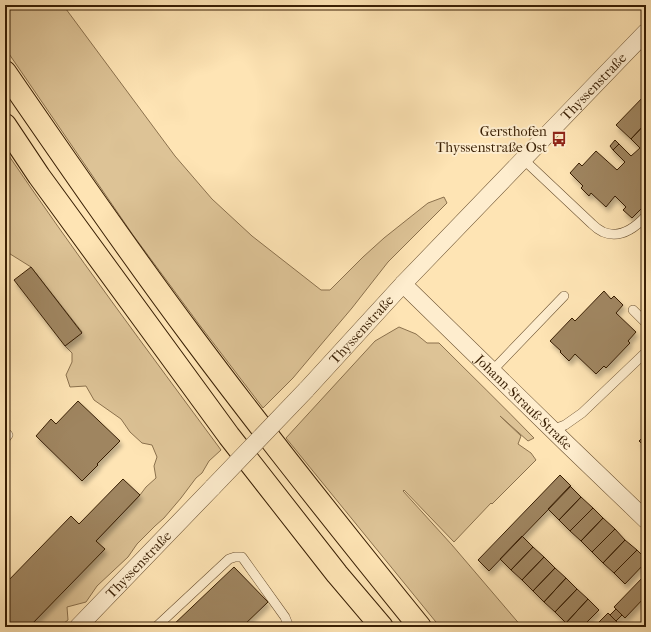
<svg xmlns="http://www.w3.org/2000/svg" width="651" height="632" viewBox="0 0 651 632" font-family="'IM FELL French Canon',serif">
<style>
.green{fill:#ddc396;stroke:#8b714d}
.building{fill:#9f8560;stroke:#391f04;filter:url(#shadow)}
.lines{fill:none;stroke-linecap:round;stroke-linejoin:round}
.lane-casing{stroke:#6a5030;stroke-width:10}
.street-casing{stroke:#6a5030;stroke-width:18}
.highway-casing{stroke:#391f04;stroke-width:24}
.lane{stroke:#feedce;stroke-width:9}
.street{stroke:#feedce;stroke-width:17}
.highway{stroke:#fee4b4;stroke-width:22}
.street-bridge-casing{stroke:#6a5030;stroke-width:18;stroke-linecap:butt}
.street-bridge{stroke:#feedce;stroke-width:17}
.labels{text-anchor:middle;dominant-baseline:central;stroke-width:4;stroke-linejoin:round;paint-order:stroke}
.street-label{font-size:14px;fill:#391f04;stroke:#feedce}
.poi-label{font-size:14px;fill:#391f04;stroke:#feedce;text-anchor:end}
</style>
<defs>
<filter id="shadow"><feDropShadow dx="2.5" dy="4.5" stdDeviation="2" flood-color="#0004"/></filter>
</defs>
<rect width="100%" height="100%" fill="#fee4b4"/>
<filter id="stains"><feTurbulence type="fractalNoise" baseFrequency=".005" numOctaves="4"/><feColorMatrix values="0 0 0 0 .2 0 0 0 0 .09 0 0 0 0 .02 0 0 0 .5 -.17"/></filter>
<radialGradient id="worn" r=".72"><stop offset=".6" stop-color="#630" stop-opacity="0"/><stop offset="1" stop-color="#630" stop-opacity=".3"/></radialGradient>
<path class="green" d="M5 5H63L175 156 212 199 252 236 321 290H330L363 257 384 238 428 203 444 197 447 203 388 262 352 308 319 347 293 378 263 408 198 323 133 235 5 48Z
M5 150C74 252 148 351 221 450L209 461 202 473 196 478 181 498 164 518 155 526 137 544 128 557 97 586 86 602 67 607 68 620 59 627H29L104 549 96 541 140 495 146 487 156 478 154 466 157 457 152 445 142 443 130 432 121 419 94 400 86 386 70 387 66 375 72 362V353L65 346 82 332 31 267 7 252 5 249Z
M399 327 416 334 427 343H439C471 375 503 406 534 438L528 441 500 416 521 436 518 444 531 453 536 460 492 504 491 503 454 542 404 490 403 491 452 545 522 627H440L286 438 375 341Z"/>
<path class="building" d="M646 94V123L631 139 616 125Z
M646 123V204L632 218 623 210 626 207 615 196 606 207 591 193 589 196 581 188 583 186 570 173 579 163 582 166 596 151 617 170 625 162 613 150 619 144 631 156 640 148 631 139Z
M615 140 619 144 613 150 610 146Z
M31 267 82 333 65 346 14 280Z
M604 291 611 299 614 296 623 305 616 313 636 332 628 341 630 343 606 368 604 366 596 374 575 354 569 361 560 352 561 351 550 341 572 318 575 321Z
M78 401 120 441 97 464 98 465 82 481 36 436 51 419 56 424Z
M646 434V448L639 441Z
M560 475 571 486 489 571 478 560Z
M123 479 140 495 96 541 105 549 29 627H5V584L71 516 79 524Z
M570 486 581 497 559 520 548 509Z
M581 497 593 508 570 531 559 520Z
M593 508 603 518 581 541 570 531Z
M603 518 615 529 592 552 581 541Z
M615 529 625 540 603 563 592 552Z
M522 536 533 547 511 570 500 559Z
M625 540 637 550 614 573 603 563Z
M533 547 544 557 522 580 511 570Z
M637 550 646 559V562L625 584 614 573Z
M544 557 555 568 533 591 522 580Z
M234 567 268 602 242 627H171Z
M555 568 566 578 544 602 533 591Z
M646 574V596L625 618 614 607Z
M566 578 577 589 555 612 544 602Z
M577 589 588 599 566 623 555 612Z
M588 599 599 610 582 627H570L566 623Z
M616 609 622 615 616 621 610 615Z
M608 613 619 624 616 627H594Z"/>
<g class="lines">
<defs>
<path id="lane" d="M523 159 592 224C595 227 599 230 603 232 620 239 635 228 646 216
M633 310 646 323
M492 371 564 296
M552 430 565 425 582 413 646 352
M5 432 8 435 5 439
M156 627 229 559 235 557H242L285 617 289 627"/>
<g id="street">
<path id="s1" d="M403 284 568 445 646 520"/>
<path id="s2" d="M306 390 403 284 646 32"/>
<path id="s3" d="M78 627 213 487"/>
</g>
<path id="highway" d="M5 72C67 162 129 252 194 339 267 437 343 532 420 627
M5 125 39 176 229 436 337 574 382 627"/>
</defs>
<use href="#lane" class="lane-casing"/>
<use href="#street" class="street-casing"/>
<use href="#highway" class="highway-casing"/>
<use href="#lane" class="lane"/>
<use href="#street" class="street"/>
<use href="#highway" class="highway"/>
<defs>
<path id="street-bridge" d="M213 487 306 390"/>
</defs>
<use href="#street-bridge" class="street-bridge-casing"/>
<use href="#street-bridge" class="street-bridge"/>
</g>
<defs>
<symbol id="bus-bare" viewBox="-9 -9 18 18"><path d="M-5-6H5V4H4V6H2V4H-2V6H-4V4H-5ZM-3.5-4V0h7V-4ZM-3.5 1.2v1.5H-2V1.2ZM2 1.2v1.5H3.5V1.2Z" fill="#8f2418" stroke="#feedce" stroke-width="2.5" paint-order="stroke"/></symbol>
</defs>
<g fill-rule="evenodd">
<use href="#bus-bare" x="548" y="128" width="22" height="22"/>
</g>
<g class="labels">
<g class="street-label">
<text stroke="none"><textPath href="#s2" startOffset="418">Thyssenstraße</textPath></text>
<text stroke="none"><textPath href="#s2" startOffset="82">Thyssenstraße</textPath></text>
<text stroke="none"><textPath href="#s1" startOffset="169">Johann-Strauß-Straße</textPath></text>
<text stroke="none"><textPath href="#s3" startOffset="87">Thyssenstraße</textPath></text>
</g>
<g class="poi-label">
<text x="547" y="131">Gersthofen<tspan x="547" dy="16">Thyssenstraße Ost</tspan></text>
</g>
</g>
<rect width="651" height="632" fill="none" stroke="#fee4b4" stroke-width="20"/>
<rect x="6" y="6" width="639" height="620" fill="none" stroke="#391f04" stroke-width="2"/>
<rect x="10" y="10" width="631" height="612" fill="none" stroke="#391f04"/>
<rect width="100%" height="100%" filter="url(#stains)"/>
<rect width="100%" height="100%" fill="url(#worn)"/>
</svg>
